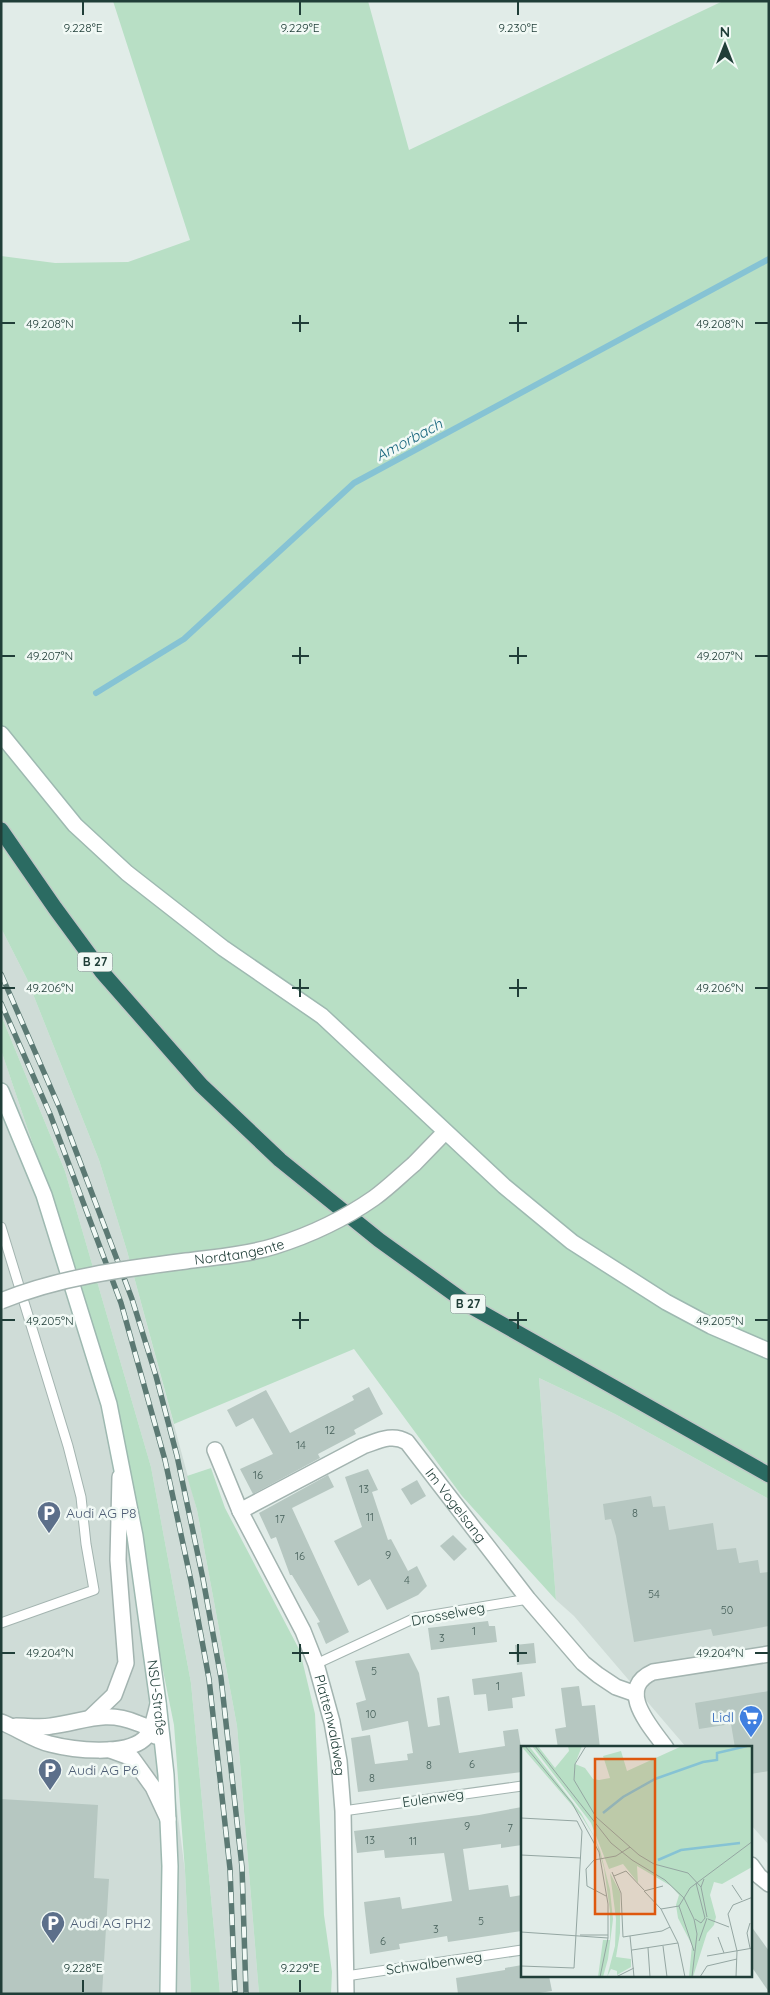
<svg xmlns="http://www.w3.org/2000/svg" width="770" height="1995" viewBox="0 0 770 1995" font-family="Quicksand,sans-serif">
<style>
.built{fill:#cfdcd7}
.green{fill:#b8dfc5}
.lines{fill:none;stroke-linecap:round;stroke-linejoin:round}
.stream{stroke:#86c3d4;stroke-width:6}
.building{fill:#b6c7c1}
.lane-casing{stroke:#a3b4b0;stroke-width:11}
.street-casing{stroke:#a3b4b0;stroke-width:18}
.secondary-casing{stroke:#9eb9b1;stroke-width:18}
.highway-casing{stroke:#c1c9c7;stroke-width:18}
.lane{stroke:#fff;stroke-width:9}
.street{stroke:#fff;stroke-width:15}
.secondary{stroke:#fff;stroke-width:15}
.highway{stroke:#2b6b62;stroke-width:15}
.rail-casing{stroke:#5b7973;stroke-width:5.5}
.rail{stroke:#f1f9f5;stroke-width:4;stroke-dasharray:11;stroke-linecap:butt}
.street-bridge-casing{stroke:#a3b4b0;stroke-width:18;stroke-linecap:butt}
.street-bridge{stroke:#fff;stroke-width:15}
.ticks{fill:none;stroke:#203e38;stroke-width:2}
.labels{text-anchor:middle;stroke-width:5;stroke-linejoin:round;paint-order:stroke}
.number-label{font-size:11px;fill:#46605a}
.shield{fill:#f1f9f5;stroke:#5f7671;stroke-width:1}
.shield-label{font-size:12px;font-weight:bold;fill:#203e38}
.street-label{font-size:14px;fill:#203e38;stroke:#f1f9f5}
.service-label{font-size:14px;fill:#4e5e75;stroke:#f1f9f5;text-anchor:start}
.shop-label{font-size:14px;fill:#366cbe;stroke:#f1f9f5;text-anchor:end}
.water-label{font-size:15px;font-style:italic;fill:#17657d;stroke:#f1f9f5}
.inset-river{fill:none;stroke:#86c3d4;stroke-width:2.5}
.inset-road{fill:none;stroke:#94a6a2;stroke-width:1}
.view{fill:#de580e;fill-opacity:0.15;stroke:#de580e;stroke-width:2.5}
.inset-edge{fill:none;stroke:#203e38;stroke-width:2.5}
.ticks-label{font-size:12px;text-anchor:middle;fill:#203e38;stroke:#f1f9f5;stroke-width:5;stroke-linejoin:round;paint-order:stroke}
</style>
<rect width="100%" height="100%" fill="#e1ece8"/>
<g class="built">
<path d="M1,928L27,979L99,1160L127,1251L197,1510L237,1726L259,1994H220L191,1683L151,1467L65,1171L1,1015Z"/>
<path d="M1,1050L53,1204L111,1401L167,1732L185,1871L191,1994H1Z"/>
<path d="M539,1378L615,1414L769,1499V1845L751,1825V1748L686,1747L574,1616L556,1600Z"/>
</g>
<g class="green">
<path d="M113,1H368L409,150L723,1H769V1499L615,1414L539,1378L556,1600L462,1496L354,1349L174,1424L127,1251L99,1160L27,979L1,928V256L55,263L128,262L190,240Z"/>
<path d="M1,1015L65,1171L151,1467L191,1683L220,1994H191L185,1871L174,1725L149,1601L53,1204L1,1050Z"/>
<path d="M211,1468L225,1508L300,1651L315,1714L324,1915L332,1972L331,1994H259L237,1726L197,1510L187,1476Z"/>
</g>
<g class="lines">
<path class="stream" d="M96,693L184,639L354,483L769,259"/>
</g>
<g class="building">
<path d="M369,1387L383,1414L354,1430L356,1434L318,1454L320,1458L253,1494L240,1469L273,1454L253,1418L236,1427L227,1410L266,1390L290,1433L354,1400L352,1396Z"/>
<path d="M368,1469L378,1490L372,1492L388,1540L391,1539L408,1571L417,1566L427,1586L418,1595L387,1610L370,1579L358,1586L334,1541L362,1527L345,1477Z"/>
<path d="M328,1475L334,1487L292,1508L349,1632L326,1644L317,1623L320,1622L292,1575H290L276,1537L271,1539L259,1513Z"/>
<path d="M417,1480L426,1496L411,1505L401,1489Z"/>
<path d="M651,1496L653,1507L665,1506L669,1530L713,1523L717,1550L736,1548L739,1563L758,1560L760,1573L769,1572V1626L713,1636L711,1629L634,1642L616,1536L611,1519L605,1520L603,1504Z"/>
<path d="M453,1535L467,1549L454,1561L440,1546Z"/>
<path d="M488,1621L489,1626H495L497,1642L431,1650L428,1628Z"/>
<path d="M534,1643L536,1663L517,1665L515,1645Z"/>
<path d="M409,1653L419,1673L428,1727L440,1725L437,1698L449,1696L459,1753L505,1746L503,1731L518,1729L521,1747H522V1772L358,1792L351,1738L370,1735L375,1764L408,1760L407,1754L413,1753L408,1721L362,1731L356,1703L366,1700L355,1661Z"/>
<path d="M522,1672L525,1696L512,1698L513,1708L488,1711L486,1694L474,1695L472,1679Z"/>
<path d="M579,1686L582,1706L595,1705L600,1748H558L555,1729L566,1727L561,1688Z"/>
<path d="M769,1691V1771L751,1774V1748H735L731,1724L699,1729L695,1703Z"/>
<path d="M1,1799L98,1805L94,1878L109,1879L102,1994H1Z"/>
<path d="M522,1807V1845L501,1848V1844L463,1849L469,1890L508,1885L510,1897L522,1895V1931L448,1942L447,1936L399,1944L400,1949L370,1954L364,1902L400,1897L402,1909L452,1901L444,1853L385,1858L384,1850L357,1853L354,1831L479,1815Z"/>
<path d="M751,1926L769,1951V1992L751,1966Z"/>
<path d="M522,1965V1976H549L552,1991L533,1994H458L456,1978L505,1970V1968Z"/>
</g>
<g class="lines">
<g class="lane-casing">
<g id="lane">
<path d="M1,1227L68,1446L81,1497L86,1544L94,1590L1,1623"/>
<path d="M316,1664L415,1618L528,1599"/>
<path d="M343,1811L522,1786"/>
<path d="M346,1976L522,1950"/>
</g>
</g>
<g class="street-casing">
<g id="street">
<path d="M414,1164L445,1132"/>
<path id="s1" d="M215,1450L240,1511L303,1631L316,1664L332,1722L339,1761L343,1811L346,1994"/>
<path id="s2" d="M240,1511L363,1446C378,1441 392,1433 407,1442L528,1599L583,1663L598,1675L616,1687L636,1694"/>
<path d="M91,1717L114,1695L126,1663L118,1560L120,1477"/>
<path d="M1,1722C17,1728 33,1740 50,1744C73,1750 125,1756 144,1739C153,1731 155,1715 158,1704"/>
<path d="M16,1726C27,1726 40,1728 51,1726C83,1722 105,1709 137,1723C146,1726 150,1728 155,1736"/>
<path d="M666,1748C651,1727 615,1689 653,1672L769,1654"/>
<path d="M110,1750L132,1758L153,1787L168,1819"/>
<path d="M751,1865L759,1876L769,1884"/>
</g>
</g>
<g class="secondary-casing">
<g id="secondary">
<path d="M1,734L75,825L127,873L223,948L322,1016L504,1186L572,1242L666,1302L711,1326L769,1351"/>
<path id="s3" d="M1,1091L44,1195L109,1404L135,1536L158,1702L166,1775L170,1866L168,1994"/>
</g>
</g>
<g class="highway-casing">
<path id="highway" d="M1,830L55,908L102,972L201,1085L280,1160L379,1240L472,1307L769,1475"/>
</g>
<use href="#lane" class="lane"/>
<use href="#street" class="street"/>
<use href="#secondary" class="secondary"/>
<use href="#highway" class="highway"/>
<g class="rail-casing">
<g id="rail">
<path d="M1,974L60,1109L132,1299L156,1376L177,1456L203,1579L221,1678L242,1867L246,1994"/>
<path d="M1,1003L50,1114L121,1303L165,1460L191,1581L209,1679L230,1869L235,1994"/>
</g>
</g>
<use href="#rail" class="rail"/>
<g class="street-bridge-casing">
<g id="street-bridge">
<path id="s4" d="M1,1301C60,1277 123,1269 186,1261C215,1257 247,1255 275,1246C310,1235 344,1219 374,1198C388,1188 401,1175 414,1164"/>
</g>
</g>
<use href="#street-bridge" class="street-bridge"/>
</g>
<path class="ticks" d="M83,2V15M300,2V15M518,2V15M300,315V332M518,315V332M2,323H15M292,323H309M509,323H527M755,323H768M300,647V664M518,647V664M2,656H15M292,656H309M509,656H527M755,656H768M300,979V997M518,979V997M2,988H15M292,988H309M509,988H527M755,988H768M300,1312V1329M518,1312V1329M2,1320H15M292,1320H309M509,1320H527M755,1320H768M300,1644V1662M518,1644V1662M2,1653H15M292,1653H309M509,1653H527M755,1653H768M83,1980V1992M300,1980V1992"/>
<defs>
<g id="parking-pin" transform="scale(1.25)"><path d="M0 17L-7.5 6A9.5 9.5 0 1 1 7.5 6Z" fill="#5c6f8a" stroke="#f1f9f5"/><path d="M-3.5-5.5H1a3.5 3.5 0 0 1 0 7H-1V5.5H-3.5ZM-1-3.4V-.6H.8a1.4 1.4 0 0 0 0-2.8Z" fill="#fff"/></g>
<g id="supermarket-pin" transform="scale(1.25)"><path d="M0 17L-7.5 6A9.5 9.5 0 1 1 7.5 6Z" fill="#3f7fe0" stroke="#f1f9f5"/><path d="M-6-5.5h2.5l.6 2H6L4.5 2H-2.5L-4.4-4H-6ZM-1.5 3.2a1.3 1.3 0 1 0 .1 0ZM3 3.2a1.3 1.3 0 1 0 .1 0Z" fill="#fff"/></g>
</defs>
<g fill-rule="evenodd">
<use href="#parking-pin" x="49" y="1513"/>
<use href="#supermarket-pin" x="751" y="1717"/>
<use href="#parking-pin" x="50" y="1770"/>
<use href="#parking-pin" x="53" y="1923"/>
</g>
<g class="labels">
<g class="number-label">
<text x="330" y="1434">12</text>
<text x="301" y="1449">14</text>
<text x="258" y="1479">16</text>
<text x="364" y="1493">13</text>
<text x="635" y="1517">8</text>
<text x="370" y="1521">11</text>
<text x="280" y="1523">17</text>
<text x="388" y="1559">9</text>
<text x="300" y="1560">16</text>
<text x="407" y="1584">4</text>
<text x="654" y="1598">54</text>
<text x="727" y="1614">50</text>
<text x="474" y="1635">1</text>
<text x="442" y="1642">3</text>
<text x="374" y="1675">5</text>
<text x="498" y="1690">1</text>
<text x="371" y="1718">10</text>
<text x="472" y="1768">6</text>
<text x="429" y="1769">8</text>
<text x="372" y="1782">8</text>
<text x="467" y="1830">9</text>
<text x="510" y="1832">7</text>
<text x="370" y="1844">13</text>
<text x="413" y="1845">11</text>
<text x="481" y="1925">5</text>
<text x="436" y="1933">3</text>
<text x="383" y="1945">6</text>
</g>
<g class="shield">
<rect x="77.5" y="952.5" width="35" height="19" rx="4"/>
<rect x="450.5" y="1294.5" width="35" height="19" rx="4"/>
</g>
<g class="shield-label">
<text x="95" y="966">B 27</text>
<text x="468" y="1308">B 27</text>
</g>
<g class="street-label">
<text dy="5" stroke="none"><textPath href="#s4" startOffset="244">Nordtangente</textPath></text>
<text dy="5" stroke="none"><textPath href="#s2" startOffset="265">Im Vogelsang</textPath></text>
<text transform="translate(448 1614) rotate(-11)" y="5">Drosselweg</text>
<text dy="5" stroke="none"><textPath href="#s3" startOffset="629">NSU-Straße</textPath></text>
<text dy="5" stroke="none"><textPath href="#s1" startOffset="300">Plattenwaldweg</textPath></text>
<text transform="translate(433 1798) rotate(-8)" y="5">Eulenweg</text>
<text transform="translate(434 1963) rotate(-8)" y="5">Schwalbenweg</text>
</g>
<g class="service-label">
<text x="66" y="1518">Audi AG P8</text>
<text x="68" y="1775">Audi AG P6</text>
<text x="70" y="1928">Audi AG PH2</text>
</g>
<g class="shop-label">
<text x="734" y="1722">Lidl</text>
</g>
<g class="water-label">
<text transform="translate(409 440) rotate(-28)" y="5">Amorbach</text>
</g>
</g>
<g transform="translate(521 1746)">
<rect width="231" height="231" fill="#e1ece8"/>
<path d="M0,0H8L60,67L73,90L79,104L89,144L92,173L87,213L82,231H77L82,194H89V165L83,122L74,92L61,71ZM11,0H17L34,22L48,5L47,0H61L54,18L64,22L72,33L78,34L89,32L82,10L100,5L106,25L161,0H231V121L201,138L193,136L189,149L195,171L193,179L186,187L172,231H168L171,199L157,172L155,159L158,149L150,140L116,120L117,137L102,118L88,123L70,77ZM89,127L99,146V187L95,211L110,213V221L96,229V225L90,223L86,231L94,200L95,173Z" fill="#b8dfc5"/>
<path class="inset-river" d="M82,67L102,51L134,33L182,16L196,14V7L226,0M137,114L160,104L219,97"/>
<path class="inset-road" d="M4,0L51,57L78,106L87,158V192L79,231M14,0L90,97L111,114L144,134L163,152L173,173L176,188L171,231M65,0L54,18L53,34L75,71L118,109L133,118L167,127L180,141M0,72L56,75L61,85L53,222L0,220M0,109L60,112M91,126L100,147L102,191L141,185L149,181M93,130L105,125L123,144M183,133L180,141L186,171M211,139L221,154M142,140L123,145L140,163L158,160M85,150L66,140L65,123L73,114L95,110L109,101M158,160L169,142L232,95M158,160L173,205M140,163L157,197L164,231M174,173L180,177L184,172L175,137M187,173L208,181M229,177L226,187L229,202M0,186L87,192M59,189H87M109,190L113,231M197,191L203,207M178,195L186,172M142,200L146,231M127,202L129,231M111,204L157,197M186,210L232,202M95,231L113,222M179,231L186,220L216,213M215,231L216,205L207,168L212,159L232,151"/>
<path class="view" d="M74,13H134V168H74Z"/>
<rect width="231" height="231" class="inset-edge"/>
</g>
<g class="ticks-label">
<text x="83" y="32">9.228°E</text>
<text x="300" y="32">9.229°E</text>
<text x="518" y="32">9.230°E</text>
<text x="50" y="328">49.208°N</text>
<text x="720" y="328">49.208°N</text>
<text x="50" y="660">49.207°N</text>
<text x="720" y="660">49.207°N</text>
<text x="50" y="992">49.206°N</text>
<text x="720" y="992">49.206°N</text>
<text x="50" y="1325">49.205°N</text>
<text x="720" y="1325">49.205°N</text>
<text x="50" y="1657">49.204°N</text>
<text x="720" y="1657">49.204°N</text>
<text x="83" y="1972">9.228°E</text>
<text x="300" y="1972">9.229°E</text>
</g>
<rect width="770" height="1995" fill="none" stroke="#203e38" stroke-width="5"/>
<g transform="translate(725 45)" stroke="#f1f9f5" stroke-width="4" paint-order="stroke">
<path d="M0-4L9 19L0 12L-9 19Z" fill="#203e38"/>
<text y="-8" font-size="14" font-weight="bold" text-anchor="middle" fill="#203e38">N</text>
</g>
</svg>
